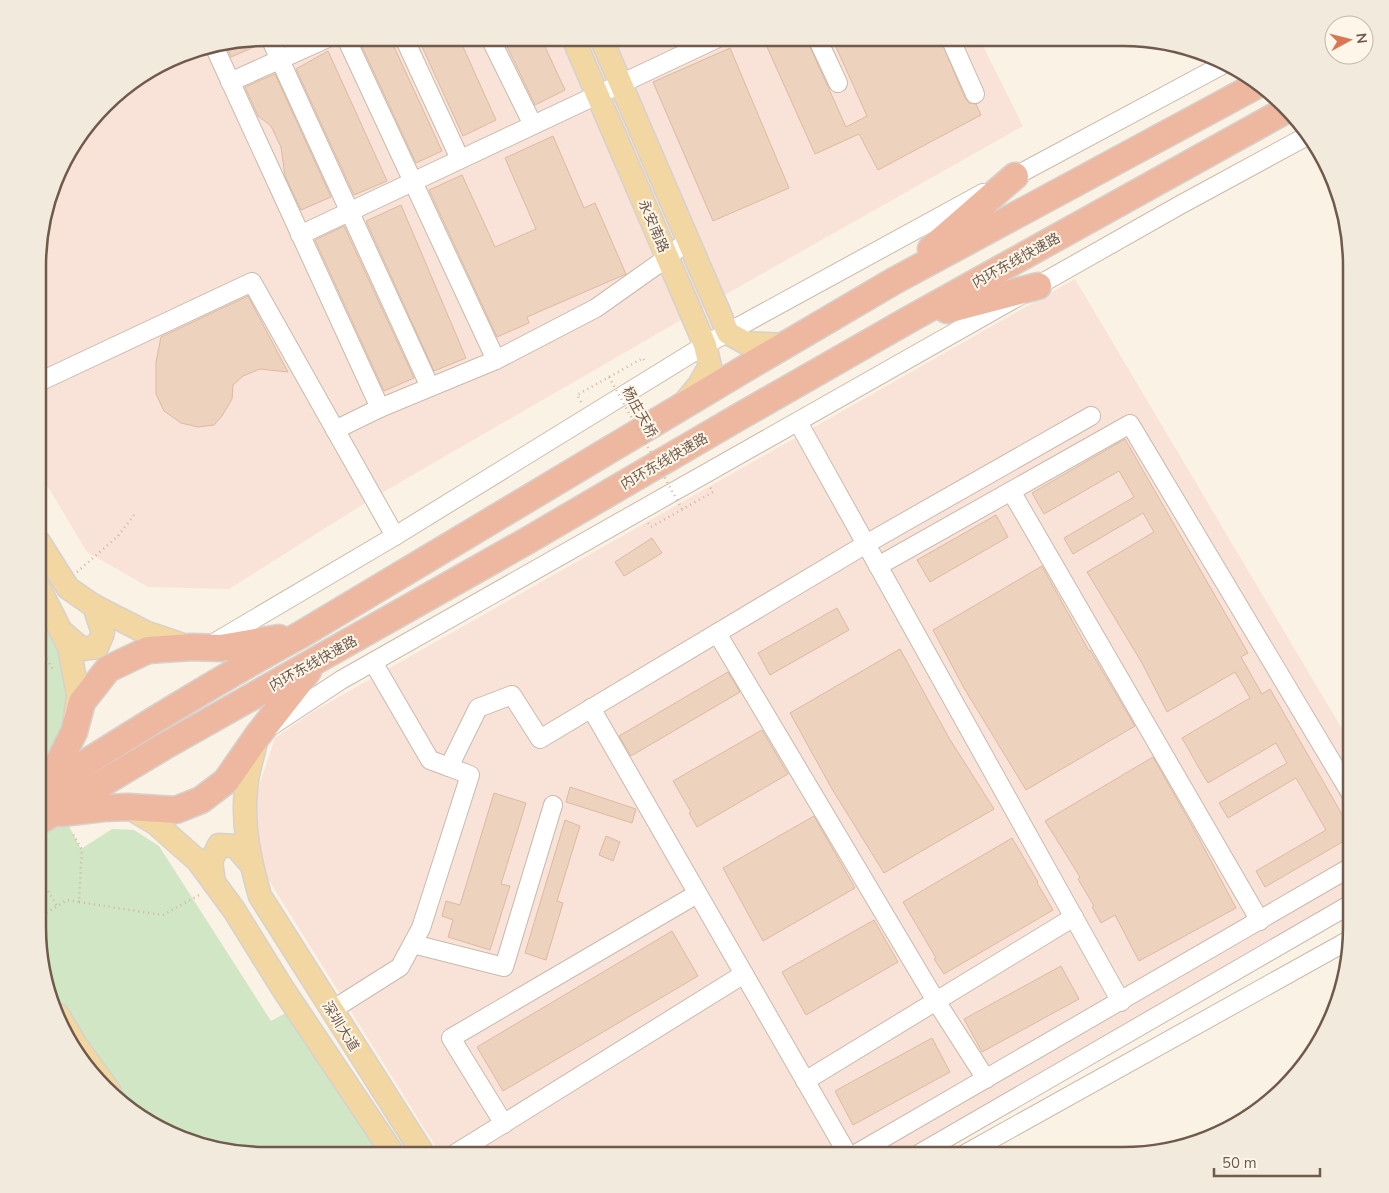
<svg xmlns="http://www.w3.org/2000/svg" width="1389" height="1193" viewBox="0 0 1389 1193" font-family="'Nunito Sans','Noto Sans SC',sans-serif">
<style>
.commercial{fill:#f9e3d8}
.green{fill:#d0e6c4}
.building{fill:#edd2be;stroke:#deb9a0}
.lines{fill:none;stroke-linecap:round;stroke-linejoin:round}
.minor-casing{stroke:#c9baab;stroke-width:20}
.major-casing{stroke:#d7d1cd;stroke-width:25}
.highway-casing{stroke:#d7d1cd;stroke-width:29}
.path{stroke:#d1b5a2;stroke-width:2.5;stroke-dasharray:1 4;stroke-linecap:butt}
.minor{stroke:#fff;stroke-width:18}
.major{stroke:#f3d7a2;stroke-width:22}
.highway{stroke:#eeb7a0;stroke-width:26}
.path-bridge{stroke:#d1b5a2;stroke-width:2.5;stroke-dasharray:1 4;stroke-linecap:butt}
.labels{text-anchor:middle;stroke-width:4;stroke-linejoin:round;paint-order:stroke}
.street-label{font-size:14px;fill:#6f5a4c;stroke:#fdf6e9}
.rim{fill:none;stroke:#6f5a4c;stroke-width:2.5}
</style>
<rect width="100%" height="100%" fill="#faf2e4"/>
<g class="commercial">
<path d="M266,38H979L1023,126L714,301L373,498L229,589L148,587L87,552L39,472L40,236L68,152L116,94L193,50Z"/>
<path d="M1075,279L1351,744V901L907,1155H441L253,855L254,801L275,738L314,711Z"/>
</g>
<path class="green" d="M39,588L78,695L62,813L81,849L112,829L134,830L159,846L271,1021L295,1008L394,1155H266L179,1138L110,1092L58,1015L38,942Z"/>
<g class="building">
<path d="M358,38H390L442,151L416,163Z"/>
<path d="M418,38H459L496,120L463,136Z"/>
<path d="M503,38H541L565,90L535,105Z"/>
<path d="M763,38H806L846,127L867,116L832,38H940L965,98L969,103L976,104L981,115L878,170L859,134L815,154Z"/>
<path d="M256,39H260L261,44L231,57L225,44Z"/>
<path d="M730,48L789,188L713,221L653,82Z"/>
<path d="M328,51L387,181L354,195L296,69Z"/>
<path d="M275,74L331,197L301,210L285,176L281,147L271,126L258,116L245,87Z"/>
<path d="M553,136L584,208L595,203L626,274L527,317L529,323L497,337L429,190L462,175L495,247L536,229L505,158Z"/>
<path d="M401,205L466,358L434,371L366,221Z"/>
<path d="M344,226L414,378L384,391L315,240Z"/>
<path d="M248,296L288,372L260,369L243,376L233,385L232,399L222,416L214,425L198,427L181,423L164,411L156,394V362L161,337Z"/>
<path d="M1125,439L1248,653L1241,657L1262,694L1270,689L1351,830V837L1265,887L1256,871L1326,830L1296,778L1228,818L1219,803L1287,763L1276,743L1208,783L1199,768L1182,738L1250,698L1235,672L1167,712L1142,663L1087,572L1154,532L1143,513L1073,554L1064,538L1134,497L1119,471L1044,514L1032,493Z"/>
<path d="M996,515L1008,537L930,582L917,560Z"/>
<path d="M652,538L662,553L624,576L615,562Z"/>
<path d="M1042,566L1089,651L1090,650L1135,726L1026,790L964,688L933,630Z"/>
<path d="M837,608L849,630L770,675L758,653Z"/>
<path d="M900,649L949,738L994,809L884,873L832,789L790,713Z"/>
<path d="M728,672L740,692L631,756L619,736Z"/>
<path d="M762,730L788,774L697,827L689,813L691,812L673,781Z"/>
<path d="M1153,757L1195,831L1236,908L1139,961L1115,915L1101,923L1092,907L1094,906L1078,879L1080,877L1045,821Z"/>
<path d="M570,787L636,809L632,823L566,802Z"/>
<path d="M494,793L526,803L501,884L510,886L490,950L448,937L453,920L442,916L446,901L460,905Z"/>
<path d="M814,816L855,888L763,941L723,868Z"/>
<path d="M565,820L580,826L557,901L563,903L546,960L525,953Z"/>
<path d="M606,836L620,842L613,861L599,855Z"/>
<path d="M1012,838L1038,882L1037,883L1053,910L944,974L934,959L936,958L903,902Z"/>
<path d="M874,920L898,962L806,1015L782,972Z"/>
<path d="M672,931L698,976L503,1091L477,1047Z"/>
<path d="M1061,966L1079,999L982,1052L964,1019Z"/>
<path d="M932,1038L950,1072L853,1125L835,1091Z"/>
</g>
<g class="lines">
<g class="minor-casing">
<g id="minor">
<path d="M270,38L430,387"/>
<path d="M346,38L496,360"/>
<path d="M404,38L460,159"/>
<path d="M490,38L533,125"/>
<path d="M817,38L838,83"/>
<path d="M950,38L975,94"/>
<path d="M214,46L380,408L496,360L596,308L668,257L688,240"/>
<path d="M230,82L328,38"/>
<path d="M1006,181L1226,63"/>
<path d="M300,235L718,38"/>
<path d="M39,382L252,282L395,536"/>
<path d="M798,422L1121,1002"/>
<path d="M335,430L380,408"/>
<path d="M1011,491L1260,921"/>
<path d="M878,566L1130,424L1351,794"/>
<path d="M717,633L936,1001L986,1079"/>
<path d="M212,644L395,536L705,345L983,193"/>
<path d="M373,662L430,760L449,767"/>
<path d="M591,708L848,1155"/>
<path d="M273,725L341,680L1180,205L1307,136"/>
<path d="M413,944L504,967L553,805"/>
<path d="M332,1010L400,967L421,928L470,775L449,767L478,708L512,695L540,739L866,544L1091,416"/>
<path d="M805,1081L1074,917"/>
<path d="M504,1124L451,1038L697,894"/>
<path d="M453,1155L744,974"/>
<path d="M854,1155L1351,867"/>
<path d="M917,1155L1351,904"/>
<path d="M963,1155L1349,940"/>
</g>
</g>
<g class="major-casing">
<g id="major">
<path d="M573,38L705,345L710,366L699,385L684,403"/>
<path d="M601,38L728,333L746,343L785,345"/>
<path d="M39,542L68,588L94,606L145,632L186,646"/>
<path d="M39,588L69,647L78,695L75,719"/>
<path d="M61,631L82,649L97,647L103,633L94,606"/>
<path d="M256,741C253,757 247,773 246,789C242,826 250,861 260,896L424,1155"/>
<path d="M128,807L155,823L198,861L234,910L283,989L394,1155"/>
<path d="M214,883L211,861L219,845L235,846L250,863"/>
<path d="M58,1015L76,1045L110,1092"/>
</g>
</g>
<g class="highway-casing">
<g id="highway">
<path d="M931,249L1015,176"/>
<path d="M947,310L1038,286"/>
<path d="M42,787L57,766L74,732L82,702L108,669L148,650L192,647L221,648L279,638"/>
<path d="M38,793C125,738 212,683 302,634L746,368L894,281L1257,85"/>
<path d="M61,813L104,808L128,807L176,810L201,800L226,781L258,735L308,671"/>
<path d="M38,822L163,747L525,542L737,418L910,319L1288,109"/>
</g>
</g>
<g class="path">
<path d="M581,402L577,395L643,358L646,363"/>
<path d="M648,523L651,527L713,492L710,487"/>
<path d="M77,572L118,536L134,515"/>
<path d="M39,646L54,671"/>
<path d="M38,874L57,906"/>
<path d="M79,902L163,915L201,894"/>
<path d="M38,918L67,900L79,902L82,850L72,832"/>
</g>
<use href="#minor" class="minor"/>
<use href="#major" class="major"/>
<use href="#highway" class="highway"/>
<path class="path-bridge" d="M609,377L682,509"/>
</g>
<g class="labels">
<g class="street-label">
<text transform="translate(654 226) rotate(67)" y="5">永安南路</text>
<text transform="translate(1016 260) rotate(-29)" y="5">内环东线快速路</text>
<text transform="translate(640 412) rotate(61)" y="5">杨庄天桥</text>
<text transform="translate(664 461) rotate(-30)" y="5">内环东线快速路</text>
<text transform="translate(313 663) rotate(-29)" y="5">内环东线快速路</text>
<text transform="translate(341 1026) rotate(58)" y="5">深圳大道</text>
</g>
</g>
<path d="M0 0H1389V1193H0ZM266 46H1123A220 220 0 0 1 1343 266V927A220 220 0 0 1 1123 1147H266A220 220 0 0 1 46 927V266A220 220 0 0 1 266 46Z" fill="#f2eadc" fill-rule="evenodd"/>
<path class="rim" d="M266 46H1123A220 220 0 0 1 1343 266V927A220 220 0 0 1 1123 1147H266A220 220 0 0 1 46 927V266A220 220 0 0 1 266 46Z"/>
<g transform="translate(1349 40) rotate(83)"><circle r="24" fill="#fdf6e9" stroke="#c4b8aa"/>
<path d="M0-4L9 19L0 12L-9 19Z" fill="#d97654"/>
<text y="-8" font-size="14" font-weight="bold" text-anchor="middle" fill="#6f5a4c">N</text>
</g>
<path d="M1214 1168v8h106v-8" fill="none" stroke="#6f5a4c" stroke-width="2.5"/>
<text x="1222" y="1168" font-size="15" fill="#6f5a4c" stroke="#fdf6e9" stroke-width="4" paint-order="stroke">50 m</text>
</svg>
